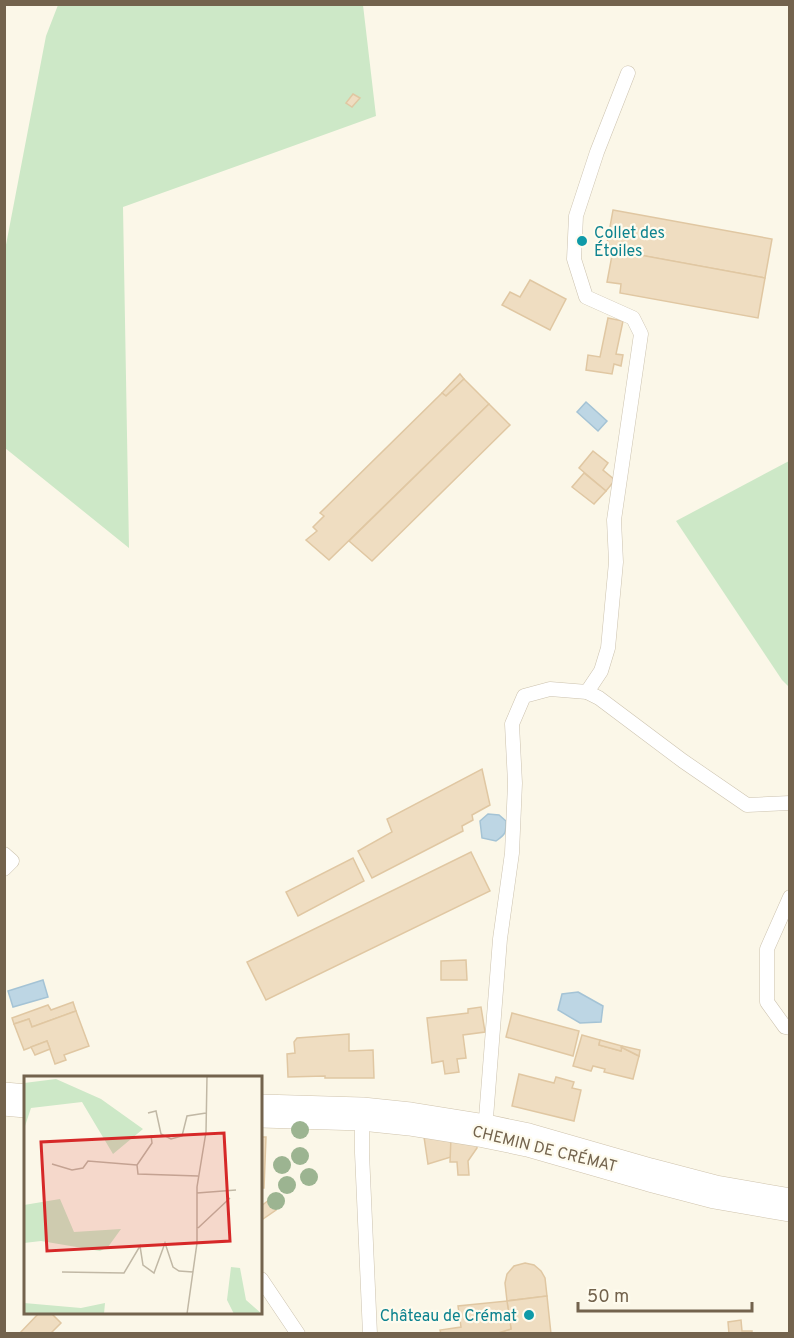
<svg xmlns="http://www.w3.org/2000/svg" width="794" height="1338" viewBox="0 0 794 1338" font-family="Overpass,sans-serif">
<style>
.green{fill:#cde8c7}
.water{fill:#bdd6e4;stroke:#a4c3d5;stroke-width:1.5}
.building{fill:#efddc1;stroke:#e0c7a2;stroke-width:1.5}
.lines{fill:none;stroke-linecap:round;stroke-linejoin:round}
.lane-casing{stroke:#ccc2ae;stroke-width:15}
.secondary-casing{stroke:#cfc3ac;stroke-width:34}
.lane{stroke:#fff;stroke-width:14}
.secondary{stroke:#fff;stroke-width:33}
.tree{fill:#9cb491}
.culture-dot{fill:#0f9aa8;stroke:#fefbee;stroke-width:2}
.labels{text-anchor:middle;stroke-width:4.5;stroke-linejoin:round;paint-order:stroke}
.culture-label{font-size:16px;fill:#0d838f;stroke:#fefbee;text-anchor:start}
.street-label{font-size:16px;fill:#73634d;stroke:#fefbee}
.inset-road{fill:none;stroke:#c1b8a5;stroke-width:1.5}
.view{fill:#d62828;fill-opacity:0.15;stroke:#d62828;stroke-width:3}
.inset-edge{fill:none;stroke:#73634d;stroke-width:3}
</style>
<rect width="100%" height="100%" fill="#fbf7e8"/>
<g class="green">
<path d="M58,5H363L376,116L123,207L129,548L5,448V250L46,36Z"/>
<path d="M789,461V687L782,680L676,521Z"/>
</g>
<g class="water">
<path d="M586,402L607,421L598,431L577,412Z"/>
<path d="M488,814L499,815L506,821C506,833 506,834 496,841L482,838L480,821Z"/>
<path d="M43,980L48,997L13,1007L8,991Z"/>
<path d="M578,992L603,1006L601,1022L580,1023L558,1010L562,994Z"/>
</g>
<g class="building">
<path d="M353,94L360,98L352,107L346,103Z"/>
<path d="M613,210L772,239L765,278L606,249Z"/>
<path d="M613,250L765,278L758,318L620,293L621,284L607,282Z"/>
<path d="M530,280L566,299L550,330L502,305L510,292L520,297Z"/>
<path d="M608,318L623,321L616,354L623,355L621,366L614,364L612,374L586,370L588,355L600,357Z"/>
<path d="M460,374L464,379L446,396L442,393Z"/>
<path d="M464,379L489,404L329,560L306,540L317,531L313,527L324,516L320,513L442,393L446,396Z"/>
<path d="M489,404L510,425L372,561L349,541Z"/>
<path d="M593,451L608,463L603,470L615,480L606,491L579,468Z"/>
<path d="M584,473L606,491L594,504L572,487Z"/>
<path d="M482,769L490,805L472,815L473,820L462,826L463,831L372,878L358,851L392,832L387,819Z"/>
<path d="M471,852L490,891L266,1000L247,962Z"/>
<path d="M353,858L364,881L298,916L286,892Z"/>
<path d="M466,960L467,980H441V961Z"/>
<path d="M73,1002L76,1011L32,1027L29,1019L14,1024L12,1018L48,1005L51,1010Z"/>
<path d="M481,1007L485,1032L463,1035L466,1058L457,1059L459,1072L445,1074L443,1061L432,1063L427,1018L468,1013V1009Z"/>
<path d="M76,1011L89,1046L64,1055L66,1060L55,1064L47,1041L24,1050L14,1024L29,1019L32,1027Z"/>
<path d="M512,1013L579,1031L573,1056L506,1037Z"/>
<path d="M349,1034V1051L373,1050L374,1078H325V1076L288,1077L287,1054L295,1053L294,1042L297,1038Z"/>
<path d="M582,1035L600,1040L599,1045L621,1051V1047L639,1056L633,1079L604,1072L605,1069L593,1066L591,1071L573,1066Z"/>
<path d="M600,1040L622,1046L621,1051L599,1045Z"/>
<path d="M47,1041L50,1049L35,1055L31,1047Z"/>
<path d="M622,1046L640,1050L639,1056L621,1047Z"/>
<path d="M519,1074L554,1083L556,1077L574,1082L572,1088L581,1090L574,1121L512,1106Z"/>
<path d="M261,1137H266L264,1188H261Z"/>
<path d="M424,1137H451V1157L428,1164Z"/>
<path d="M451,1137L477,1141V1148L468,1161L469,1175H458L457,1162H450Z"/>
<path d="M269,1200L276,1210L263,1219L261,1216V1206Z"/>
<path d="M525,1263L534,1265L541,1271L545,1278L547,1296L507,1301L505,1283L507,1274L514,1266Z"/>
<path d="M547,1296L551,1334H495L511,1329L507,1301Z"/>
<path d="M507,1301L511,1329L495,1334H441L440,1330L461,1327L458,1306Z"/>
<path d="M40,1312H50L61,1323L50,1334H19Z"/>
<path d="M741,1320L742,1331H752V1334H729L728,1322Z"/>
</g>
<g class="lines">
<g class="lane-casing">
<g id="lane">
<path d="M587,692L601,671L608,648L616,562L614,520L641,334L633,318L586,297L574,259L576,216L597,152L628,73"/>
<path d="M4,854L12,861L4,869"/>
<path d="M790,897L767,949V1002L785,1027L790,1028"/>
<path d="M362,1114V1153L370,1334"/>
<path d="M485,1131L500,939L512,853L515,783L512,724L524,696L550,689L587,692L599,698L683,761L747,805L790,803"/>
<path d="M261,1279L298,1334"/>
</g>
</g>
<g class="secondary-casing">
<g id="secondary">
<path d="M4,1099L26,1101"/>
<path d="M261,1111L362,1114L410,1119L485,1131L528,1140L650,1175L715,1192L790,1205"/>
</g>
</g>
<use href="#lane" class="lane"/>
<use href="#secondary" class="secondary"/>
</g>
<g class="tree">
<circle cx="300" cy="1130" r="9"/>
<circle cx="300" cy="1156" r="9"/>
<circle cx="282" cy="1165" r="9"/>
<circle cx="309" cy="1177" r="9"/>
<circle cx="287" cy="1185" r="9"/>
<circle cx="276" cy="1201" r="9"/>
</g>
<g class="culture-dot">
<circle cx="582" cy="241" r="6"/>
<circle cx="529" cy="1315" r="6"/>
</g>
<g class="labels">
<g class="culture-label">
<text x="594" y="238">Collet des<tspan x="594" dy="18">Étoiles</tspan></text>
<text x="517" y="1321" text-anchor="end">Château de Crémat</text>
</g>
<g class="street-label">
<text transform="translate(545 1148) rotate(14)" y="6">CHEMIN DE CRÉMAT</text>
</g>
</g>
<g transform="translate(24 1076)">
<rect width="238" height="238" fill="#fbf7e8"/>
<path d="M32,3L77,23L119,53L89,78L58,26L7,32L0,53V7ZM36,123L50,156L97,153L84,171L76,175L17,165L0,167V129ZM207,191L216,192L222,224L238,238H210L203,224ZM0,227L57,232L81,227L80,238H0Z" fill="#cde8c7"/>
<path class="inset-road" d="M124,37L132,35L137,58L147,63L158,60L163,40L182,37M127,59L128,67L113,89L114,98L174,100M28,88L48,94L59,92L64,85L113,89M173,117L212,114M174,152L206,122M38,196L100,197L116,170L119,189L130,197L141,167L149,191L155,195L169,196M163,238L173,167V111L182,56L183,0"/>
<path class="view" d="M200,57L206,165L23,175L17,66Z"/>
<rect width="238" height="238" class="inset-edge"/>
</g>
<rect width="794" height="1338" fill="none" stroke="#73634d" stroke-width="12"/>
<path d="M578 1302v9h174v-9" fill="none" stroke="#73634d" stroke-width="3"/>
<text x="587" y="1302" font-size="18" fill="#73634d" stroke="#fefbee" stroke-width="4.5" paint-order="stroke">50 m</text>
</svg>
